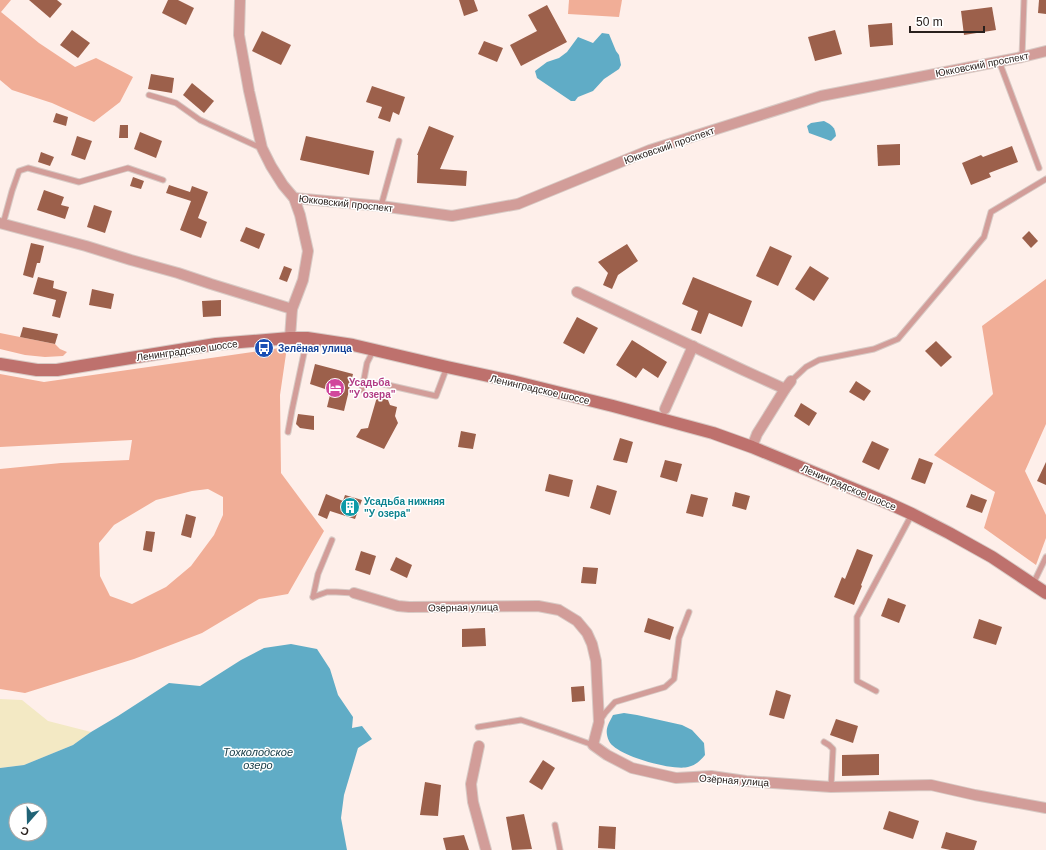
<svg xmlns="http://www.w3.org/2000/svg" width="1046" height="850" viewBox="0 0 1046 850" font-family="Arial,sans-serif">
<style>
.forest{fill:#f1ae97;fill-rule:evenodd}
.sand{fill:#f3e9c4}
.water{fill:#60acc6;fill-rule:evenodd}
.building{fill:#9c604b}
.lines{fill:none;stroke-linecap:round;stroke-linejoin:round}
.lane-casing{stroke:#d8cac5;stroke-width:7}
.street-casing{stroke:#d8cac5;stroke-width:12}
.secondary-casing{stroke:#d8cac5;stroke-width:14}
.lane{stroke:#d29d99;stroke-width:5}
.street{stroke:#d29d99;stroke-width:10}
.secondary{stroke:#be716d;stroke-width:12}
.labels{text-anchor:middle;stroke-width:3;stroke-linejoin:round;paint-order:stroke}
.street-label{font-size:10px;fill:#29201d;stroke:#fff}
.transit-label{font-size:10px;font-weight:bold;fill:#164399;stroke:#fff;text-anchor:start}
.hotel-label{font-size:10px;font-weight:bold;fill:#b23c85;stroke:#fff;text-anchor:start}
.culture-label{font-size:10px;font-weight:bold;fill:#0d838f;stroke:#fff;text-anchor:start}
.water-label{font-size:11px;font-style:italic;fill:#153a45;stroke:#fff}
</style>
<rect width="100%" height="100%" fill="#feefea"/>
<g class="forest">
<path d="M0,0H11L1,12L39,43L75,67L96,58L133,77L120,102L94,122L52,103L12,90L0,80Z"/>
<path d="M569,0H622L619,17L568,14Z"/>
<path d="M1046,279V424L1025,471L1046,515V538L1036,565L984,528L995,492L934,455L993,394L982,326Z"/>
<path d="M0,333L55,344L60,349L67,352L63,356L45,357L25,355L0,349Z"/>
<path d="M287,347L280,395L281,473L324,531L288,594L259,599L202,633L134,659L25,693L0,689V469L61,463L129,460L132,440L0,447V374L44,382ZM208,489L223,497V515L214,535L191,566L166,587L132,604L110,596L100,576L99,543L114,525L156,500L192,491Z"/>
</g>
<path class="sand" d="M0,699L22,700L48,721L91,732L73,745L24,765L0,768Z"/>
<g class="water">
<path d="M602,33L609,34L616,51L619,55L621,65L619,69L604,79L593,91L578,97L575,101H571L537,78L535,71L547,62L559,58L567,52L578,37L593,43Z"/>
<path d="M824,121C832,125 835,127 836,136L831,141L809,133L807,126L811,123Z"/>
<path d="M291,644L317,649L330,669L338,695L353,717L352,728L362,726L372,739L358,748L344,795L341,818L347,850H0V768L24,765L73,745L91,732L118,716L169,683L200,686L241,660L264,648ZM16,810H40V834H16Z"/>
<path d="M624,713L637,715L682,725L692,730L704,743L705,755C700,761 696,765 688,767C673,771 616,756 609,741C604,730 608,725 613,715Z"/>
</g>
<g class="building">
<path d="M29,0H57L62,4L50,18Z"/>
<path d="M168,0H178L194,8L186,25L162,13Z"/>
<path d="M459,0H474L478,11L464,16Z"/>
<path d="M1039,0H1046V14L1038,13Z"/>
<path d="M547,5L567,42L521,66L510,45L537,31L528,15Z"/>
<path d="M992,7L996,30L964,35L961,11Z"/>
<path d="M892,23L893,45L870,47L868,25Z"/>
<path d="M72,30L90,43L78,58L60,45Z"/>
<path d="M835,30L842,54L815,61L808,37Z"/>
<path d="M262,31L291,45L281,65L252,51Z"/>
<path d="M484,41L503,48L497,62L478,54Z"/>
<path d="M151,74L174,78L172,93L148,89Z"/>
<path d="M192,83L214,101L204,113L183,95Z"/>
<path d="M372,86L405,97L399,115L393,112L390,122L378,118L382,107L366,102Z"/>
<path d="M56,113L68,117L66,126L53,122Z"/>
<path d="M120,125H128V138H119Z"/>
<path d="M429,126L454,136L440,169L467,171L466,186L417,183L418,155H417Z"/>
<path d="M140,132L162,141L156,158L134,149Z"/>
<path d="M77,136L92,141L85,160L71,155Z"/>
<path d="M306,136L374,151L369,175L300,160Z"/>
<path d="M900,144V165L878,166L877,145Z"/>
<path d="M1012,146L1018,162L989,173L991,177L971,185L962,163L981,155L983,157Z"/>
<path d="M41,152L54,157L50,166L38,162Z"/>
<path d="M133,177L144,181L141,189L130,186Z"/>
<path d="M169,185L190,192L192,186L208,192L198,218L207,222L201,238L180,230L191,201L166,193Z"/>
<path d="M44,190L64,197L61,205L69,207L65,219L37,210Z"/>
<path d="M94,205L112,211L105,233L87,227Z"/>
<path d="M246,227L265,234L259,249L240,241Z"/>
<path d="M1029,231L1038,241L1031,248L1022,238Z"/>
<path d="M31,243L44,246L40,263H37L33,278L23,275Z"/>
<path d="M627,244L638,261L618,275L612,289L603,285L608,273L598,262Z"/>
<path d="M770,246L792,256L778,286L756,276Z"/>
<path d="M284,266L292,269L287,282L279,279Z"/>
<path d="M810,266L829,278L814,301L795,289Z"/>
<path d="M38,277L54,281L53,288L67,292L60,318L52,316L56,300L33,294Z"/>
<path d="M693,277L752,301L742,327L709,313L701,334L691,330L698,311L682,304Z"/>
<path d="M92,289L114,294L111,309L89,305Z"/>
<path d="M221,300V316L203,317L202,301Z"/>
<path d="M577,317L598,328L584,354L563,343Z"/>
<path d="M23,327L58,334L55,344L20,337Z"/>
<path d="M632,340L667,362L658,378L643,368L636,378L616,365Z"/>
<path d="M936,341L952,357L941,367L925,351Z"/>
<path d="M315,364L353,374L344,411L327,407L331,391L310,384Z"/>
<path d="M856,381L871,391L864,401L849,392Z"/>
<path d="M377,397L388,400L390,405L397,407L395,416L398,423L384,449L356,437L361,429L368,428Z"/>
<path d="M801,403L817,413L809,426L794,416Z"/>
<path d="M298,414L314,416V430L300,428L296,424Z"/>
<path d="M461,431L476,434L473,449L458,447Z"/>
<path d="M620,438L633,442L627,463L613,460Z"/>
<path d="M872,441L889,449L879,470L862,462Z"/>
<path d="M919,458L933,463L925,484L911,479Z"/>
<path d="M665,460L682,464L677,482L660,477Z"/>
<path d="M1046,462V485L1037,481Z"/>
<path d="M549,474L573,480L569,497L545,491Z"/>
<path d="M597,485L617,491L610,515L590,508Z"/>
<path d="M735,492L750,496L746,510L732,506Z"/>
<path d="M326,494L343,501L345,495L362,500L355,519L330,511L327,519L318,515Z"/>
<path d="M691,494L708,498L703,517L686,513Z"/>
<path d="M971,494L987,500L982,513L966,507Z"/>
<path d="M186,514L196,517L191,538L181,535Z"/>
<path d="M146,531L155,532L152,552L143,550Z"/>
<path d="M857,549L873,555L861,585L862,586L854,605L834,597L842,577L845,579Z"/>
<path d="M361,551L376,556L370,575L355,570Z"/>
<path d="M396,557L412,565L407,578L390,570Z"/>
<path d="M583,567L598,568L596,584L581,583Z"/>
<path d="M888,598L906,605L899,623L881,616Z"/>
<path d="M648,618L674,627L670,640L644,632Z"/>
<path d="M979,619L1002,627L996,645L973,638Z"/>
<path d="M485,628L486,646L462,647V629Z"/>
<path d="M584,686L585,701L572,702L571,687Z"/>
<path d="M776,690L791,695L784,719L769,715Z"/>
<path d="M836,719L858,726L853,743L830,735Z"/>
<path d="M879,754V775L842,776V755Z"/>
<path d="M543,760L555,768L542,790L529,782Z"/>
<path d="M425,782L441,785L438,816L420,815Z"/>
<path d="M889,811L919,821L913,839L883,829Z"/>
<path d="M524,814L532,849L512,850L506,817Z"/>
<path d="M599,826L616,827L615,849L598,848Z"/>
<path d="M946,832L977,841L974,850H950L941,848Z"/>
<path d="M464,835L469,850H446L443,838Z"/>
</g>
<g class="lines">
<g class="lane-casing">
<g id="lane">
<path d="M1022,57L1024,0"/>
<path d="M999,61L1039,168"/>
<path d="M149,95L176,103L200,120L261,148"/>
<path d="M381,206L399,141"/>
<path d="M3,224L12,191L19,171L28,168L79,182L128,168L163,180"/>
<path d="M791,381L806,367L819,360L874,349L898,339L984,237L991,212L1046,179"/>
<path d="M379,383L436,396L447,367"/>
<path d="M362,390L367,363L373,351"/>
<path d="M288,432L292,410L307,339"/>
<path d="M1033,584L1046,557"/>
<path d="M313,597L318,574L332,540"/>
<path d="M313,597L327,592H336L354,593"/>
<path d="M876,691L857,681V617L912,514"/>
<path d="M601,719L605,713L615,702L665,687L674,679L679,638L689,612"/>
<path d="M478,727L521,720L554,731L593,745"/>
<path d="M824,742L829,745L833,749L831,787"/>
<path d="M555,825L560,850"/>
</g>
</g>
<g class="street-casing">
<g id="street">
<path d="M240,0L239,35L249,91L262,148L271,166L283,185L294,198L300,215L308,251L303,280L292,309L290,338"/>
<path d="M294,198L381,206L452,216L518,204L650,150L821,96L1022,57L1046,51"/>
<path d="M0,223L86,246L131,260L178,273L211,284L292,309"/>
<path d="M577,292L743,370L785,389"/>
<path d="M665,409L693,346"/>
<path d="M752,447L757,434L785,389L791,381"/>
<path d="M354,593L398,606L409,607L538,606L559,610L577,621L587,633L592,644L596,661L599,722L593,745L607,755L632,768L676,778L711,776L746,781L831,787L931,785L975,795L1046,808"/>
<path d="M479,746L471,784L473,802L486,850"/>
</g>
</g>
<g class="secondary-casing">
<path id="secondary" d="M0,364L37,370H57L216,344L290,338H307L353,345L447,367L512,381L613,406L713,433L752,447L888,503L912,514L949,533L992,557L1046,593"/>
</g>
<use href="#lane" class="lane"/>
<use href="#street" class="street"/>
<use href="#secondary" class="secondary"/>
</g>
<defs>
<g id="bus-disc" transform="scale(1)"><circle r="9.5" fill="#1a4fb4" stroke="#fff"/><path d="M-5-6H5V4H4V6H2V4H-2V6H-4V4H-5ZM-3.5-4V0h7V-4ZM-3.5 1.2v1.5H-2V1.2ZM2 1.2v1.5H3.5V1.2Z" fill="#fff"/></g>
<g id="hotel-disc" transform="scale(1)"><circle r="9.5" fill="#d1479c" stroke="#fff"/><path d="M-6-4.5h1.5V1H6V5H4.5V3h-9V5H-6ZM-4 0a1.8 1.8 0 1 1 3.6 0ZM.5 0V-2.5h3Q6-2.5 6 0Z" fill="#fff"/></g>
<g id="building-disc" transform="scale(1)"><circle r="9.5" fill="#0f9aa8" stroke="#fff"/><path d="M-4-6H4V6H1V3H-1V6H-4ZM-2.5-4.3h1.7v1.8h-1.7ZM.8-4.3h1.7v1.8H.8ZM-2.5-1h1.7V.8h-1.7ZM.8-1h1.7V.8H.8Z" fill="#fff"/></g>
</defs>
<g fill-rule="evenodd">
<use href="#bus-disc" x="264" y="348"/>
<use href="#hotel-disc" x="335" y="388"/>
<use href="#building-disc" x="350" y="507"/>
</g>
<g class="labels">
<g class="street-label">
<text transform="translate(982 64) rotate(-11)" y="4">Юкковский проспект</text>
<text transform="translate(669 145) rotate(-19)" y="4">Юкковский проспект</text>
<text transform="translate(346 203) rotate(6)" y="4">Юкковский проспект</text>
<text transform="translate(187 350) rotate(-8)" y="4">Ленинградское шоссе</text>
<text transform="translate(540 389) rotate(13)" y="4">Ленинградское шоссе</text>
<text transform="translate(849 487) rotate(23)" y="4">Ленинградское шоссе</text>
<text transform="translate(463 607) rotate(-1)" y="4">Озёрная улица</text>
<text transform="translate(734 780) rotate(4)" y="4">Озёрная улица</text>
</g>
<g class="transit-label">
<text x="278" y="352">Зелёная улица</text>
</g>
<g class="hotel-label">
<text x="349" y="386">Усадьба<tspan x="349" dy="12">"У озера"</tspan></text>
</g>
<g class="culture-label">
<text x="364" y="505">Усадьба нижняя<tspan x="364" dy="12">"У озера"</tspan></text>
</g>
<g class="water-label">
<text x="258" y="756">Тохколодское<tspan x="258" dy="13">озеро</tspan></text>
</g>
</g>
<g transform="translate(28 822) rotate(200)"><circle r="19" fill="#ffffff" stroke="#a9a6a5"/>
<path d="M0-3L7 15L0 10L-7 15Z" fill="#206376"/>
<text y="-6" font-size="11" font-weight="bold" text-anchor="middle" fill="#29201d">С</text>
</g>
<path d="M910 26v6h74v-6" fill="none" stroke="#29201d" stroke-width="2"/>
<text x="916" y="26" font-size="12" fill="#29201d" stroke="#ffffff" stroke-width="3" paint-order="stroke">50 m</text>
</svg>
